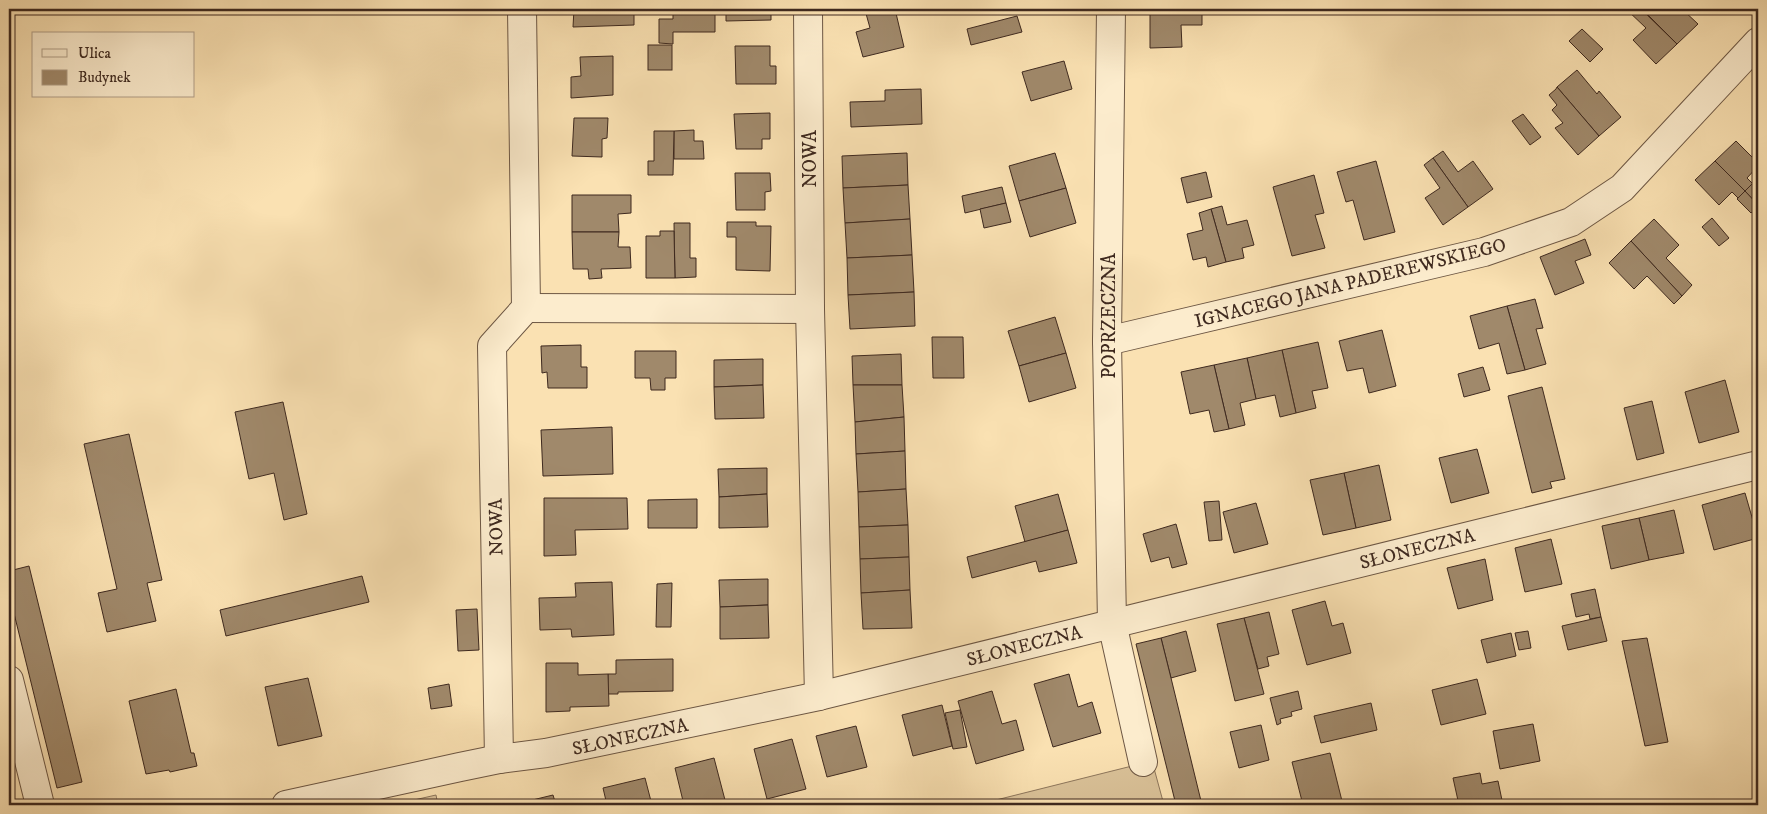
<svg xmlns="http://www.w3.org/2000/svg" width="1767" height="814" viewBox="0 0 1767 814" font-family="'IM FELL DW Pica',serif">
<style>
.garden{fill:#dac299;stroke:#8c765c}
.building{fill:#a0896b;stroke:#3e291f}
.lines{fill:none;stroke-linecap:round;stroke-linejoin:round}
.minor-casing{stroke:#6d5744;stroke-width:30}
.minor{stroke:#fceccd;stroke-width:28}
.labels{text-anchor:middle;stroke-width:4;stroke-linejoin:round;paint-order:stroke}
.street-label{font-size:19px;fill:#3e291f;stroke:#fceccd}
</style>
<rect width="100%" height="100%" fill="#fae1b2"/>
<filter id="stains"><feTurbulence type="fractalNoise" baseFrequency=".004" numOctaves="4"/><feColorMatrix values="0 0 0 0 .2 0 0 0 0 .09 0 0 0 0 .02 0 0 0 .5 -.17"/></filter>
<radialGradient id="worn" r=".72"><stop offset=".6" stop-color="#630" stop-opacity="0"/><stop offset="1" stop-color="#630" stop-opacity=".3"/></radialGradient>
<g class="garden">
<path d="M1152,761L1164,805H976Z"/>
<path d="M436,795L438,805H392Z"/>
</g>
<g class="building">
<path d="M574,9H634V25L573,27Z"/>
<path d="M726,9H771V20L726,21Z"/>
<path d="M872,9H895L904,47L863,57L856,32L870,28L865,10Z"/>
<path d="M1149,9H1202V11L1150,13Z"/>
<path d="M1326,9H1363L1326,11Z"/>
<path d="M1626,9H1641L1677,44L1656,64L1633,40L1646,28Z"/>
<path d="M1641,9H1653L1647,14Z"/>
<path d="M1653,9H1657L1660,13L1665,9H1682L1698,24L1677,44L1647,14Z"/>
<path d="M1202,11V25H1181L1182,47L1150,48V13Z"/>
<path d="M715,12V32H673V44L659,43V19H673V13Z"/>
<path d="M1017,16L1022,32L971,45L967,29Z"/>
<path d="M1582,29L1603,49L1590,62L1569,41Z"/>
<rect x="648" y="45" width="24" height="25"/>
<path d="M735,46H770V66H776V84H736Z"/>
<path d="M613,56V95L571,98V77L581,76L580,57Z"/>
<path d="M1064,61L1072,89L1031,101L1022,72Z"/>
<path d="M1577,70L1597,94L1599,91L1621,117L1599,136L1557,87Z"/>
<path d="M1557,87L1599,136L1578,155L1555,128L1563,123L1552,110L1557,105L1549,95L1556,89Z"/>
<path d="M921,89L922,124L851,127L850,102L885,101V90Z"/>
<path d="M770,113V139H762V149H736L734,114Z"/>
<path d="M1523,114L1541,137L1530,145L1512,121Z"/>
<path d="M574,118H608L607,138L602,139V157L572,156Z"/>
<path d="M694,130V141H703L704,159H674V131Z"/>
<path d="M654,131H674L673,175H648V161H654Z"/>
<path d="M1736,141L1758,163V166L1747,178L1753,184L1745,191L1715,161Z"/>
<path d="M1443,151L1458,172L1473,161L1493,189L1468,207L1433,158Z"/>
<path d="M907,153L908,185L843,188L842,156Z"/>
<path d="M1055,153L1066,188L1019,201L1009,166Z"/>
<path d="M1433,158L1468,207L1443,225L1425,198L1440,188L1424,165Z"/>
<path d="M1376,161L1395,232L1364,240L1353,200L1346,202L1337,172Z"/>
<path d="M1715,161L1745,191L1738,198L1732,192L1719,205L1695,180Z"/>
<path d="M1206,172L1212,197L1187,203L1181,178Z"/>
<path d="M735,173H770L771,191L765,192V210H736Z"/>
<path d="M1314,175L1324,213L1315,215L1325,248L1292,256L1273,187Z"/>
<path d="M1753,183L1758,188V205L1745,191Z"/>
<path d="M908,185L910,219L845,223L843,188Z"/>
<path d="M1002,187L1006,203L965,213L962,196Z"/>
<path d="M1066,188L1076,223L1030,237L1019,201Z"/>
<path d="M1745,191L1758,205V207L1751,213L1737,199Z"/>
<path d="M572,195H631V213L618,214L619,232H572Z"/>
<path d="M1006,203L1011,222L984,228L980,209Z"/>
<path d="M1222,206L1227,225L1247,220L1254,245L1242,248L1244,258L1226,262L1211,209Z"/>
<path d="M1211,209L1226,262L1208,267L1206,257L1193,260L1187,234L1203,230L1199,213Z"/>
<path d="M1712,218L1729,238L1719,246L1702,227Z"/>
<path d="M910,219L912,255L847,258L845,223Z"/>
<path d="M1654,219L1679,245L1666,258L1692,285L1682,296L1631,241Z"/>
<path d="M727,222H756V226H771L770,271L736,270V237H727Z"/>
<path d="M674,223H690V258H696V277L675,278Z"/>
<path d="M660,231H674L675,278H646V236H660Z"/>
<path d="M572,232H619L618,247H630L631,268L601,269L602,278L589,279L588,269H573Z"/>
<path d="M1585,239L1591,255L1575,261L1584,283L1555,295L1540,257Z"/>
<path d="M1631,241L1682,296L1674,304L1647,276L1634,289L1609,263Z"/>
<path d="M912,255L914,292L848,295L847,258Z"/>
<path d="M914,292L915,326L850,329L848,295Z"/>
<path d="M1535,299L1543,328L1536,329L1546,364L1525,370L1507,306Z"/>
<path d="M1507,306L1525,370L1507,374L1499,343L1479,349L1470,316Z"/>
<path d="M1055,317L1066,353L1019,366L1008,331Z"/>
<path d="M1382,330L1396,386L1369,393L1363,368L1347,371L1339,341Z"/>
<path d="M932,337H963L964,378H933Z"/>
<path d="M1318,342L1328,388L1312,391L1316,408L1296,413L1282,350Z"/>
<path d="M581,345V367H587V388H548L547,372L542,373L541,346Z"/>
<path d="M1282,350L1296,413L1280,417L1275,395L1256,399L1247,358Z"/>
<path d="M635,351H676V378H665V390H651L650,378H635Z"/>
<path d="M1066,353L1076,388L1029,402L1019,366Z"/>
<path d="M901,354L902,385H853L852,356Z"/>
<path d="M1247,358L1256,399L1240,403L1245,425L1229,429L1214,365Z"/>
<path d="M763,359V385L714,387V360Z"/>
<path d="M1214,365L1229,429L1214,432L1209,410L1190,414L1181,372Z"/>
<path d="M1483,367L1490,390L1464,397L1458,374Z"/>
<path d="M1725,380L1739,432L1699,443L1685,392Z"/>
<path d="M763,385L764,418L715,419L714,387Z"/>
<path d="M853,385H902L904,417L855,422Z"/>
<path d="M1542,387L1565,479L1550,482L1552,488L1532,493L1508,396Z"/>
<path d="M1652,401L1664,453L1637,460L1624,408Z"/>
<path d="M283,402L307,514L284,520L274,473L249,479L235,412Z"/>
<path d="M904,417L905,451L856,454L855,422Z"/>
<path d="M612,427L613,474L543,476L541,430Z"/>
<path d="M129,434L162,580L147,583L156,621L107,632L98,593L117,589L84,444Z"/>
<path d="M1477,449L1489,493L1451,503L1439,458Z"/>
<path d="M905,451L906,489L858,492L856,454Z"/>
<path d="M1379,465L1391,520L1356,528L1344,473Z"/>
<path d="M767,468V494L719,497L718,469Z"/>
<path d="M1344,473L1356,528L1323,535L1310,480Z"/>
<path d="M906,489L908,525L859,527L858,492Z"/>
<path d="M1745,493L1758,538L1714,550L1702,505Z"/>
<path d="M767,494L768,527L719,528V497Z"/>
<path d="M1058,494L1068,530L1025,542L1015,506Z"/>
<path d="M544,498H627L628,529L575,530L576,555L544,556Z"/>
<path d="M697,499V528H648V500Z"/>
<path d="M1219,501L1222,540L1209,541L1204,502Z"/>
<path d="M1256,503L1268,544L1234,553L1223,512Z"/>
<path d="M1674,510L1684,553L1649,560L1639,518Z"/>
<path d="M1639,518L1649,560L1611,569L1602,526Z"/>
<path d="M1176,524L1187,564L1172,568L1169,557L1151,562L1143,534Z"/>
<path d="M908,525L909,557L860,559L859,527Z"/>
<path d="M1068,530L1077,563L1039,572L1036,561L972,578L967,557Z"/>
<path d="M1551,539L1562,584L1525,592L1515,548Z"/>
<path d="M909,557L910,590L861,593L860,559Z"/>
<path d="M1485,559L1493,600L1458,609L1447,568Z"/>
<path d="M29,566L82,782L57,788L9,593V571Z"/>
<path d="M362,576L369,602L226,636L220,610Z"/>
<path d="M768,579V605L720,607L719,580Z"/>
<path d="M612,582L614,635L572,637L571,629L540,630L539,598L576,597L575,583Z"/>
<path d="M672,583L671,627H656L657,584Z"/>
<path d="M1595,589L1601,617L1590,619L1589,614L1576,617L1571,594Z"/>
<path d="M910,590L912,628L863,629L861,593Z"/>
<path d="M1325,601L1332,626L1343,623L1351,653L1307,665L1292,610Z"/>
<path d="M768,605L769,638L720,639V607Z"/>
<path d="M477,609L479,650L458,651L456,610Z"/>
<path d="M1269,612L1279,654L1267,657L1269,666L1258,669L1244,618Z"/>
<path d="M1601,617L1607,641L1568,650L1562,626Z"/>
<path d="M1244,618L1264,694L1235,701L1217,624Z"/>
<path d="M1186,631L1196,671L1171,678L1161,638Z"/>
<path d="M1528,631L1531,648L1519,650L1515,633Z"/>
<path d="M1511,633L1516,656L1487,663L1481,640Z"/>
<path d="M1161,638L1171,678L1202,805H1176L1136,644Z"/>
<path d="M1647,638L1668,742L1645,746L1622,641Z"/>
<path d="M673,659V691L618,692V694H608V674H616V660Z"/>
<path d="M546,663H578V675L608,674L609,706L570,707V711L546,712Z"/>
<path d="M1069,674L1078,707L1092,702L1101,733L1053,747L1034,684Z"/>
<path d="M308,678L322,736L278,746L265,687Z"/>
<path d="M1477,679L1486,714L1441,725L1432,690Z"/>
<path d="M449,684L452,706L431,709L428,688Z"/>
<path d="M176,689L191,753H194L197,766L170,772L169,770L146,774L129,701Z"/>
<path d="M992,691L1002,724L1016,720L1024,750L976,764L958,701Z"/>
<path d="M1298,691L1302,709L1291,712L1292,716L1280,719L1281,723L1277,725L1270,698Z"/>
<path d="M1371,703L1377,730L1321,743L1314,716Z"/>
<path d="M942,705L952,746L913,756L902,715Z"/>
<path d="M960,710L967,747L953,749L945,713Z"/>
<path d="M1533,724L1540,761L1500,769L1493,731Z"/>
<path d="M1261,725L1269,760L1239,768L1230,732Z"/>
<path d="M856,726L867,767L827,777L816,736Z"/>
<path d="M792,739L806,789L767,799L754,749Z"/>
<path d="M1330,753L1343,805H1303L1292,762Z"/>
<path d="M714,758L725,800L705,805H684L675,768Z"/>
<path d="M1480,773L1482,784L1498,781L1503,805H1459L1453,778Z"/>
<path d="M645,778L652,805H607L603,788Z"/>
<path d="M553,795L556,805H521L520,803Z"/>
</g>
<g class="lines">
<g class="minor-casing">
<g id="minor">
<path d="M808,9L810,309L819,696"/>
<path d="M1111,9L1107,341L1112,623L1143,762"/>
<path d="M526,308L810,309"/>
<path d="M1107,341L1484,252L1571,222L1622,188L1758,42"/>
<path d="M9,680L40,805"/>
<path d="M499,759L492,346L526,308L522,9"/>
<path d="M286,805L460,767L499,759L546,753L819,696L1758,465"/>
</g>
</g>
<use href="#minor" class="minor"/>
</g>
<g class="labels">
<g class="street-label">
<text transform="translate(809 159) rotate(-90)" y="7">NOWA</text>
<text transform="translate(1350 282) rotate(-14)" y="7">IGNACEGO JANA PADEREWSKIEGO</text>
<text transform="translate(1108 316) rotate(-90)" y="7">POPRZECZNA</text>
<text transform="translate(495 527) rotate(-91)" y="7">NOWA</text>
<text transform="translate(1417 548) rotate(-14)" y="7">SŁONECZNA</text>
<text transform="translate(1024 645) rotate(-14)" y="7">SŁONECZNA</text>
<text transform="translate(630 736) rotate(-12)" y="7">SŁONECZNA</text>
</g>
</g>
<rect width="1767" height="814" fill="none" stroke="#fae1b2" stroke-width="30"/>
<rect x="10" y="10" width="1747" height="794" fill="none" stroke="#3e291f" stroke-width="2.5"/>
<rect x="15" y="15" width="1737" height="784" fill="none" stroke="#3e291f"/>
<rect x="32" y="32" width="162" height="65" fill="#fceccd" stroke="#b09e87"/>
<rect x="42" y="49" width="25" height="8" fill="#fceccd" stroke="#b09e87"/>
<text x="78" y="58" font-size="15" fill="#3e291f">Ulica</text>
<rect x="42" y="70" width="25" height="15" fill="#a0896b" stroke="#b09e87"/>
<text x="78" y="82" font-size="15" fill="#3e291f">Budynek</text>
<rect width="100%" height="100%" filter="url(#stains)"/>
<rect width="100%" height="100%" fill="url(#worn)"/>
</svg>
